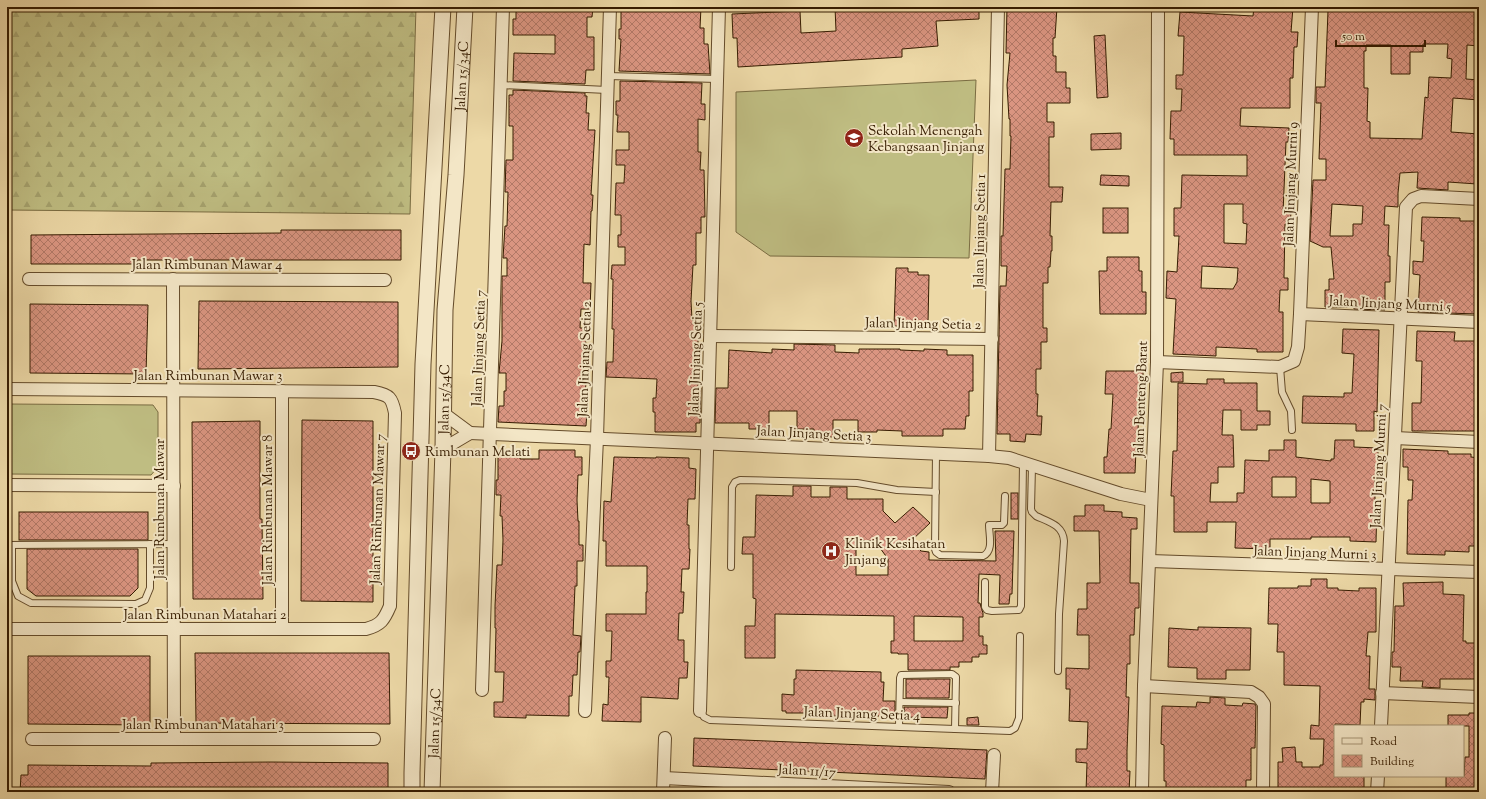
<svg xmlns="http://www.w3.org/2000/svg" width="1486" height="799" viewBox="0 0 1486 799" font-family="'Sorts Mill Goudy',serif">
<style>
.grass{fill:#bfbd82;stroke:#7a6c42}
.forest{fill:url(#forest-firs);stroke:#7a6c42}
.building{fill:url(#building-cross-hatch);stroke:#361c01;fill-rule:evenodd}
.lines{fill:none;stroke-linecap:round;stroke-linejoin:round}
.service-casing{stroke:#644b2a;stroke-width:8}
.minor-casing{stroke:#644b2a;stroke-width:14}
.tertiary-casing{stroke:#644b2a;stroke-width:17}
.service{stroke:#f3e6c6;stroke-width:6}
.minor{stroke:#f3e6c6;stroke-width:12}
.tertiary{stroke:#f3e6c6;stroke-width:15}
.labels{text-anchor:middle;stroke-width:4;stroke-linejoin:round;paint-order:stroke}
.street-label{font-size:14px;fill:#361c01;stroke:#f3e6c6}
.poi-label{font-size:14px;fill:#361c01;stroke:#f3e6c6;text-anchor:start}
</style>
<defs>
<pattern id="forest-firs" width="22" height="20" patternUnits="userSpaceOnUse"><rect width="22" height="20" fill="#bfbd82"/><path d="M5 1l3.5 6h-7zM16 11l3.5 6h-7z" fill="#a5a26e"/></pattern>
<pattern id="building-cross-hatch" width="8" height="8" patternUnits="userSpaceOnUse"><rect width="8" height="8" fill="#da9581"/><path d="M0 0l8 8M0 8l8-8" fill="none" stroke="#b27967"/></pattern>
</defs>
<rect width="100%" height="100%" fill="#edd9a7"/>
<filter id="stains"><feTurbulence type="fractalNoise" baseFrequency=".005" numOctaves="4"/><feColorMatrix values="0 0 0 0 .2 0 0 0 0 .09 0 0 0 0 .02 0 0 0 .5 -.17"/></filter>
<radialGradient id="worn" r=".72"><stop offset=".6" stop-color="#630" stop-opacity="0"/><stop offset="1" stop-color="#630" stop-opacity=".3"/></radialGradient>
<g class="grass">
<path d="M976,80L969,258L770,256L736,232V92Z"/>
<path d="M8,404L153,405L158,412V467L151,475L7,474Z"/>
</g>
<path class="forest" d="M7,7H416L410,214L7,210Z"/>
<g class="building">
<path d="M516,7H593L592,17H587V37H594V70H586L585,84L513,81L514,53L555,54V35H513V19H516Z"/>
<path d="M621,7H701L700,28H704V44H708L710,74L619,71L621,39H619V29H621Z"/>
<path d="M835,7H979V19L936,21L938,46L902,49V57L738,67L737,38H733L732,14L800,11L801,33L836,31Z"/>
<path d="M1007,7H1057L1055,38H1053V56H1056V72H1066V88H1070V103H1047V122H1054V137H1049V187H1063L1062,202H1051L1050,236H1052V251H1051L1050,267H1048V283H1043V328H1047V342H1041V369H1036V394H1038L1037,416H1042L1041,435L1026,434L1025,442L1010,441V434H997L1000,286H1006L1007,266H1001V236H1003L1005,169H1010L1011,136H1010V119H1009L1007,85L1010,53H1006Z"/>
<path d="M1254,7H1293L1291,32H1298L1297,47H1294L1293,78H1290V108H1241L1240,126L1289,128L1288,142H1286L1283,213H1291L1290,224H1285L1284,278H1288V290H1280L1279,312H1283V352H1257V349L1216,347V356L1173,354L1176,299L1166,298L1167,271L1177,272L1179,236H1174V208H1181L1182,175L1247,176V155H1174V139H1170L1171,111H1181L1182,89H1176V75H1183L1184,36H1178L1180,12L1253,16ZM1224,204H1243V223L1247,224L1246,244L1224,243ZM1202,266L1238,268L1237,282L1233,289L1201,288Z"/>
<path d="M1332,7H1446L1479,8V46L1467,45L1466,79L1479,80V100L1453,98L1451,132L1479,134L1477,184L1448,182V190L1417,188L1418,172L1400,173L1398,193V207L1385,206L1384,225H1389L1388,256H1390V282H1385V310L1354,309V307H1325V290H1329V279H1334L1331,247H1323L1310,241L1313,180H1326V159H1319L1321,103H1316V87H1325L1328,11H1332ZM1423,44H1448L1447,58L1452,59L1451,78L1429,77L1428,98L1425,97L1422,139L1370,138V122L1367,121L1368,88H1364V51H1366V45H1391V74H1410V52H1423ZM1332,204L1363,206L1362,224H1353V236H1330Z"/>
<path d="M1105,35L1108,97L1097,98L1094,36Z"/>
<path d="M620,81L702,83L701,104H705V120L698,119V152H701L700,170H704L705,217H701V233H696V265H693L691,301L692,320H697L696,335H698V388H701L700,423H696V432H655V412H653V398H656L657,379L606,377L607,362H613L614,329H612L613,279H611L612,265H625V247H618V235H621V215H615L616,183H624L625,165H616V150H629V132H617L618,115H616V101H620Z"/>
<path d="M513,90L585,93V96H587L586,113H589L588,130H595L591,195H593L592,211H591L590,245L584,244L583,283H591L590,309H581L580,328H586L585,378H586L585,410L587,411L586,426L498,422L499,406H504V391H506V373H499L502,341V276H507V258H503L505,226H507L508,192H505L506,160H513V126H509V95H513Z"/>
<path d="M1121,133V149L1091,150V134Z"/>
<path d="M1101,175L1129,176V186L1100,185Z"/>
<rect x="1103" y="208" width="25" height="25"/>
<path d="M1422,217L1460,218V221H1479L1477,314L1418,312L1420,275L1413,274V261L1423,262L1424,241H1421Z"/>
<path d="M281,230H401V260H137V264H31V235L281,233Z"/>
<path d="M1107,257H1139V271H1142V292H1146V314H1100L1099,271H1107Z"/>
<path d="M896,268H908V272H918V275H929L928,323H907L906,326H894Z"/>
<path d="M199,301L398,302V367L198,369Z"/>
<path d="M30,304L148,305L146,374L30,373Z"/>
<path d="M1343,329L1379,330L1377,412L1374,411V431H1356V424L1302,423L1303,396L1344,397V393H1352L1354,354L1342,353Z"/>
<path d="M1417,331L1455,332L1454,341H1476V385H1479V431H1412V403H1421L1422,361H1416Z"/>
<path d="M794,344L835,345V352L859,353V349H900V350L924,351V349L947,350V355H973V391H969V416H966L965,429H943V436H902V431L877,430V432H858V420H833V437L814,436V429H797V411H769V429H749V423H715L716,388H728L729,350L772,353V349L794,350Z"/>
<path d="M1106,371H1143V394H1140L1138,430H1141L1140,450H1136L1135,473H1104V457H1107L1109,429H1111L1113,394H1105Z"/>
<path d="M1183,372V382H1171V373Z"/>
<path d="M1207,379H1224V383H1257V411H1270V425H1257V430H1241V410H1223L1222,435H1233L1234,467H1218V483H1211L1210,502H1237V493H1244L1245,460L1269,461V450H1284V440H1296V457L1331,461V459H1334L1335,440H1354V447L1378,448V460H1383V477H1375V504H1377L1376,542L1350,541V537H1311V539H1270V549L1235,548L1236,522H1207V532H1174V496H1171L1173,451H1177L1178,383L1207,384ZM1272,477H1296V497H1272ZM1311,479L1330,481V503H1311Z"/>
<path d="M302,420L373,421V602L301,601Z"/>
<path d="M260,421V519H262L263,599H193L192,422Z"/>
<path d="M1403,449L1448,451V454H1471V457L1479,458V546H1469V552L1445,551V555L1407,554L1408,500H1412L1413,480H1408V467H1403Z"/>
<path d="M503,450H520V459H539V450H575V457H582V475H578L577,500L578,521H579V545H583V561H577V586H575L573,635L581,636L580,652H578L577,675H573L572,696H569V716L526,715V718L494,717V702H503L504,672H495L496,628H495V606L497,565H502L503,540L502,516H500L501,495H496V480H498V455Z"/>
<path d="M614,457L656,458V457L689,458V468L696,469L695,499H688L687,525H689V549H690L689,569H682L681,592H684L683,613H679L678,640H684V662H688L687,678H679L678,699L641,697V722L602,721L603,704L608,705L609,677H606V661H611L612,631H606V614H646V592H647V566H606V541H603L604,501L611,502Z"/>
<path d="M793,486H811V497H830V487H847V499H883V511L895,523L913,507L930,523L911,541L921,551L929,552V560L996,561L995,531H1014L1012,594H1010L1009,604H999L1000,575L979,574L978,603H980L981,607L983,613V617H979V636H983V645H987V654H979V657H972V662H959V667H950V670H908V654H898V653H891V641H894V616L775,614V658H745V626H755L756,599L753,598V554H742L743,537H755L756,495L793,496ZM856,540L875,541L888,559V575H856ZM914,616L963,617V641H914Z"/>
<rect x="1011" y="493" width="7" height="26"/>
<path d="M1085,505H1104V511L1122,512V517L1137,518V529H1131L1130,583H1139V608H1135L1134,635H1130V664H1127L1126,697H1129L1127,751V771H1130L1129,792H1086L1087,763L1076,762V749H1087L1088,722L1069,721L1070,689H1066V668L1089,669V635H1077L1078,609H1087V583H1100L1099,531H1074V516H1085Z"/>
<rect x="19" y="512" width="129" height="28"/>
<path d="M27,549H138V588L130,596H36L27,589Z"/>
<path d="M1311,579H1327V588H1338V590L1359,591V588H1376V632H1368L1366,656H1370L1369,689H1375V700L1364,699V702H1361L1360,725L1335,724V776H1364V792H1278V762H1283L1282,748L1295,747L1296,762H1302V767H1320V765H1323L1324,739H1310L1311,725L1319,726L1320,686L1284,685V652H1277L1278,624H1268L1269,588H1298V586H1311Z"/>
<path d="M1443,582V594L1464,595L1463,641H1466V643H1479V679H1440V688L1422,687L1423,681H1400L1401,667H1392V652H1394L1395,606H1404L1403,583Z"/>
<path d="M1198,627L1251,628L1250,670H1226V679H1197V668L1168,667L1169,628L1198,630Z"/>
<path d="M195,653H389L390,724L196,723Z"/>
<path d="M28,656H150V725L28,724Z"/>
<path d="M796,670L881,672V682H884L883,701H895V716H807V713H786V711H782V694L794,695V679H796Z"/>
<path d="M906,679H950L949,698H906Z"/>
<path d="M1210,697L1225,698V705L1242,706L1243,703L1255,704L1256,706L1255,748H1251V780H1246V792H1166V781H1164V745L1161,744L1162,706L1196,707L1197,702L1210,703Z"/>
<path d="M904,707H948L947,718L905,717Z"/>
<path d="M1469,713H1479V792H1446V776H1464L1465,757H1469V726H1448V715H1469Z"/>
<path d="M978,717L979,725H967V718Z"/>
<path d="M694,738L987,750L985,779L693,766Z"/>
<path d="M271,762L388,763V792H20L21,775H28V765L151,766V763Z"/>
</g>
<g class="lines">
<g class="service-casing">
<g id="service">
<path d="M608,76L717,79"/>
<path d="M501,85L607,90"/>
<path d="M1280,367L1282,392L1291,411L1292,430"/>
<path d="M936,453L935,549L936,552L940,555L983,556C994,551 989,535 989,525H1002L1004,523L1005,496"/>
<path d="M1032,466L1031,509L1032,512L1036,516C1049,522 1063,525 1064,541L1059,614L1058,671"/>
<path d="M7,545L174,544"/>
<path d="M12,545V581L18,596L31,603L136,604L145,600L150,588V544"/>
<path d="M731,567L732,487L735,482L740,480L857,483L897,490L936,492"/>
<path d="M985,582V607L987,610L992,611L1019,610L1021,606L1023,463"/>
<path d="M900,702L956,703"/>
<path d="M700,711L704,717L710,720L1010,731L1015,728L1019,718L1020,636"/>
<path d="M899,726L900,678L901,675L952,674L956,677L955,729"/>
</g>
</g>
<g class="minor-casing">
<g id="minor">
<path d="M29,279L385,280"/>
<path d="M173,279L174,739"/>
<path d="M1300,314L1479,322"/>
<path d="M711,336L992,339"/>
<path d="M1157,362L1280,367L1294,361L1298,347L1300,314L1312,7"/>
<path d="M7,389L374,392C390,395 392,398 395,413L390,606C384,620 381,625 366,629H7"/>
<path d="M282,391V629"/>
<path d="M443,413L470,433L443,449"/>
<path d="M470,433L989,456L1009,458L1121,494L1151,500"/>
<path d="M1395,438L1479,442"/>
<path d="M989,456L998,7"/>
<path d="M7,485L174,486"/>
<path d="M1150,561L1479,572"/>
<path d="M1144,686L1251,692L1259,697L1264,704L1263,792"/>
<path d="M482,690L503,7"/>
<path d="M1382,693L1479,697"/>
<path d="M585,711L597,438L610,7"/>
<path d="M700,711L719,7"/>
<path d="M1381,726L1406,207L1413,199L1421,196L1479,199"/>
<path d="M32,739H374"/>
<path d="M664,778L949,792"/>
<path d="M663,792L665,738"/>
<path d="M992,792L994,755"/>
<path d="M1142,792L1144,686L1157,362L1158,7"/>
<path d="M1377,792L1378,776"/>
</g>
</g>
<g class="tertiary-casing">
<g id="tertiary">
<path d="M412,792V773L423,364L443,7"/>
<path id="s1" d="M432,792L443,449L445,310L456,175L465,7"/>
</g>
</g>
<use href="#service" class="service"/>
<use href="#minor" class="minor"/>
<use href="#tertiary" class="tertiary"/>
</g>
<defs>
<g id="school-disc" transform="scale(1)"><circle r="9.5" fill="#8f2418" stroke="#f3e6c6"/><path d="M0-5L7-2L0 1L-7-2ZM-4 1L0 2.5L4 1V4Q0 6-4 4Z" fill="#fff"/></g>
<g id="bus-disc" transform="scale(1)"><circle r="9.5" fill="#8f2418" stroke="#f3e6c6"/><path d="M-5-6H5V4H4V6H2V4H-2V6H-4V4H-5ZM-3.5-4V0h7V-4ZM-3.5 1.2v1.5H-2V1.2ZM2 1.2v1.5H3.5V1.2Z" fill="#fff"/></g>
<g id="hospital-disc" transform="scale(1)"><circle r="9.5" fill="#8f2418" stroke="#f3e6c6"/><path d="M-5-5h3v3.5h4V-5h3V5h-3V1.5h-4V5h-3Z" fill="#fff"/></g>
</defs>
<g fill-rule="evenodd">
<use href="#school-disc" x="854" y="138"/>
<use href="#bus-disc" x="411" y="451"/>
<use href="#hospital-disc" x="831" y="551"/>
</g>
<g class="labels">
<g class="street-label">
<text dy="5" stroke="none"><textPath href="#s1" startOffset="717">Jalan 15/34C</textPath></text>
<text transform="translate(1290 184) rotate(-88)" y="5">Jalan Jinjang Murni 9</text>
<text transform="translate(979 231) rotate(-89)" y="5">Jalan Jinjang Setia 1</text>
<text x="207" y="269">Jalan Rimbunan Mawar 4</text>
<text transform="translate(1390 303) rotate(3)" y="5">Jalan Jinjang Murni 5</text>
<text transform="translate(923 323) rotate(1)" y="5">Jalan Jinjang Setia 2</text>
<text transform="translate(478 348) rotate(-88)" y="5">Jalan Jinjang Setia 7</text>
<text transform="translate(584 359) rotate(-88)" y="5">Jalan Jinjang Setia 2</text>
<text transform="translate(695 359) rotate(-88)" y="5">Jalan Jinjang Setia 5</text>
<text x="208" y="380">Jalan Rimbunan Mawar 3</text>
<text dy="5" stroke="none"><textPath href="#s1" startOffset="393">Jalan 15/34C</textPath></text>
<text transform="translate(1140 399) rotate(-88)" y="5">Jalan Benteng Barat</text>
<text transform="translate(814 433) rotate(3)" y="5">Jalan Jinjang Setia 3</text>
<text transform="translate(1378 466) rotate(-87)" y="5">Jalan Jinjang Murni 7</text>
<text transform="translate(159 509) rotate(-90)" y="5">Jalan Rimbunan Mawar</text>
<text transform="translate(377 509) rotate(-88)" y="5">Jalan Rimbunan Mawar 7</text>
<text transform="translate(267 510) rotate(-90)" y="5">Jalan Rimbunan Mawar 8</text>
<text transform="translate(1315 552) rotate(2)" y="5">Jalan Jinjang Murni 3</text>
<text x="205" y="619">Jalan Rimbunan Matahari 2</text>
<text transform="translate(862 713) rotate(2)" y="5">Jalan Jinjang Setia 4</text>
<text dy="5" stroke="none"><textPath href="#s1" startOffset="69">Jalan 15/34C</textPath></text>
<text x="203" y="729">Jalan Rimbunan Matahari 3</text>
<text transform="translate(807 770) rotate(3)" y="5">Jalan 11/17</text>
</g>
<g class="poi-label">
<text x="868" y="135">Sekolah Menengah<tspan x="868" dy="16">Kebangsaan Jinjang</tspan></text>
<text x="425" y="456">Rimbunan Melati</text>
<text x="845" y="548">Klinik Kesihatan<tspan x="845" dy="16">Jinjang</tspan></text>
</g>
</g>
<rect width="1486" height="799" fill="none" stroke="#edd9a7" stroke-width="24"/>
<rect x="8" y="8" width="1470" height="783" fill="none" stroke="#361c01" stroke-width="2"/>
<rect x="12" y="12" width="1462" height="775" fill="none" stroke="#361c01"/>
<rect x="1334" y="725" width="130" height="52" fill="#f3e6c6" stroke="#a79577"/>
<rect x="1342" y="738" width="20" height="6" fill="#f3e6c6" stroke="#a79577"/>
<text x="1370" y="745" font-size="12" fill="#361c01">Road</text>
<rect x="1342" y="755" width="20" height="12" fill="url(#building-cross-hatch)" stroke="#a79577"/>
<text x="1370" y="765" font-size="12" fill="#361c01">Building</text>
<path d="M1336 40v6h89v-6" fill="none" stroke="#361c01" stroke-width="2"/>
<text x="1342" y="40" font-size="12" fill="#361c01" stroke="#f3e6c6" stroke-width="3" paint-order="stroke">50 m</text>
<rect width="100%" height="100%" filter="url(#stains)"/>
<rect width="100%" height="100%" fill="url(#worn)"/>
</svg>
